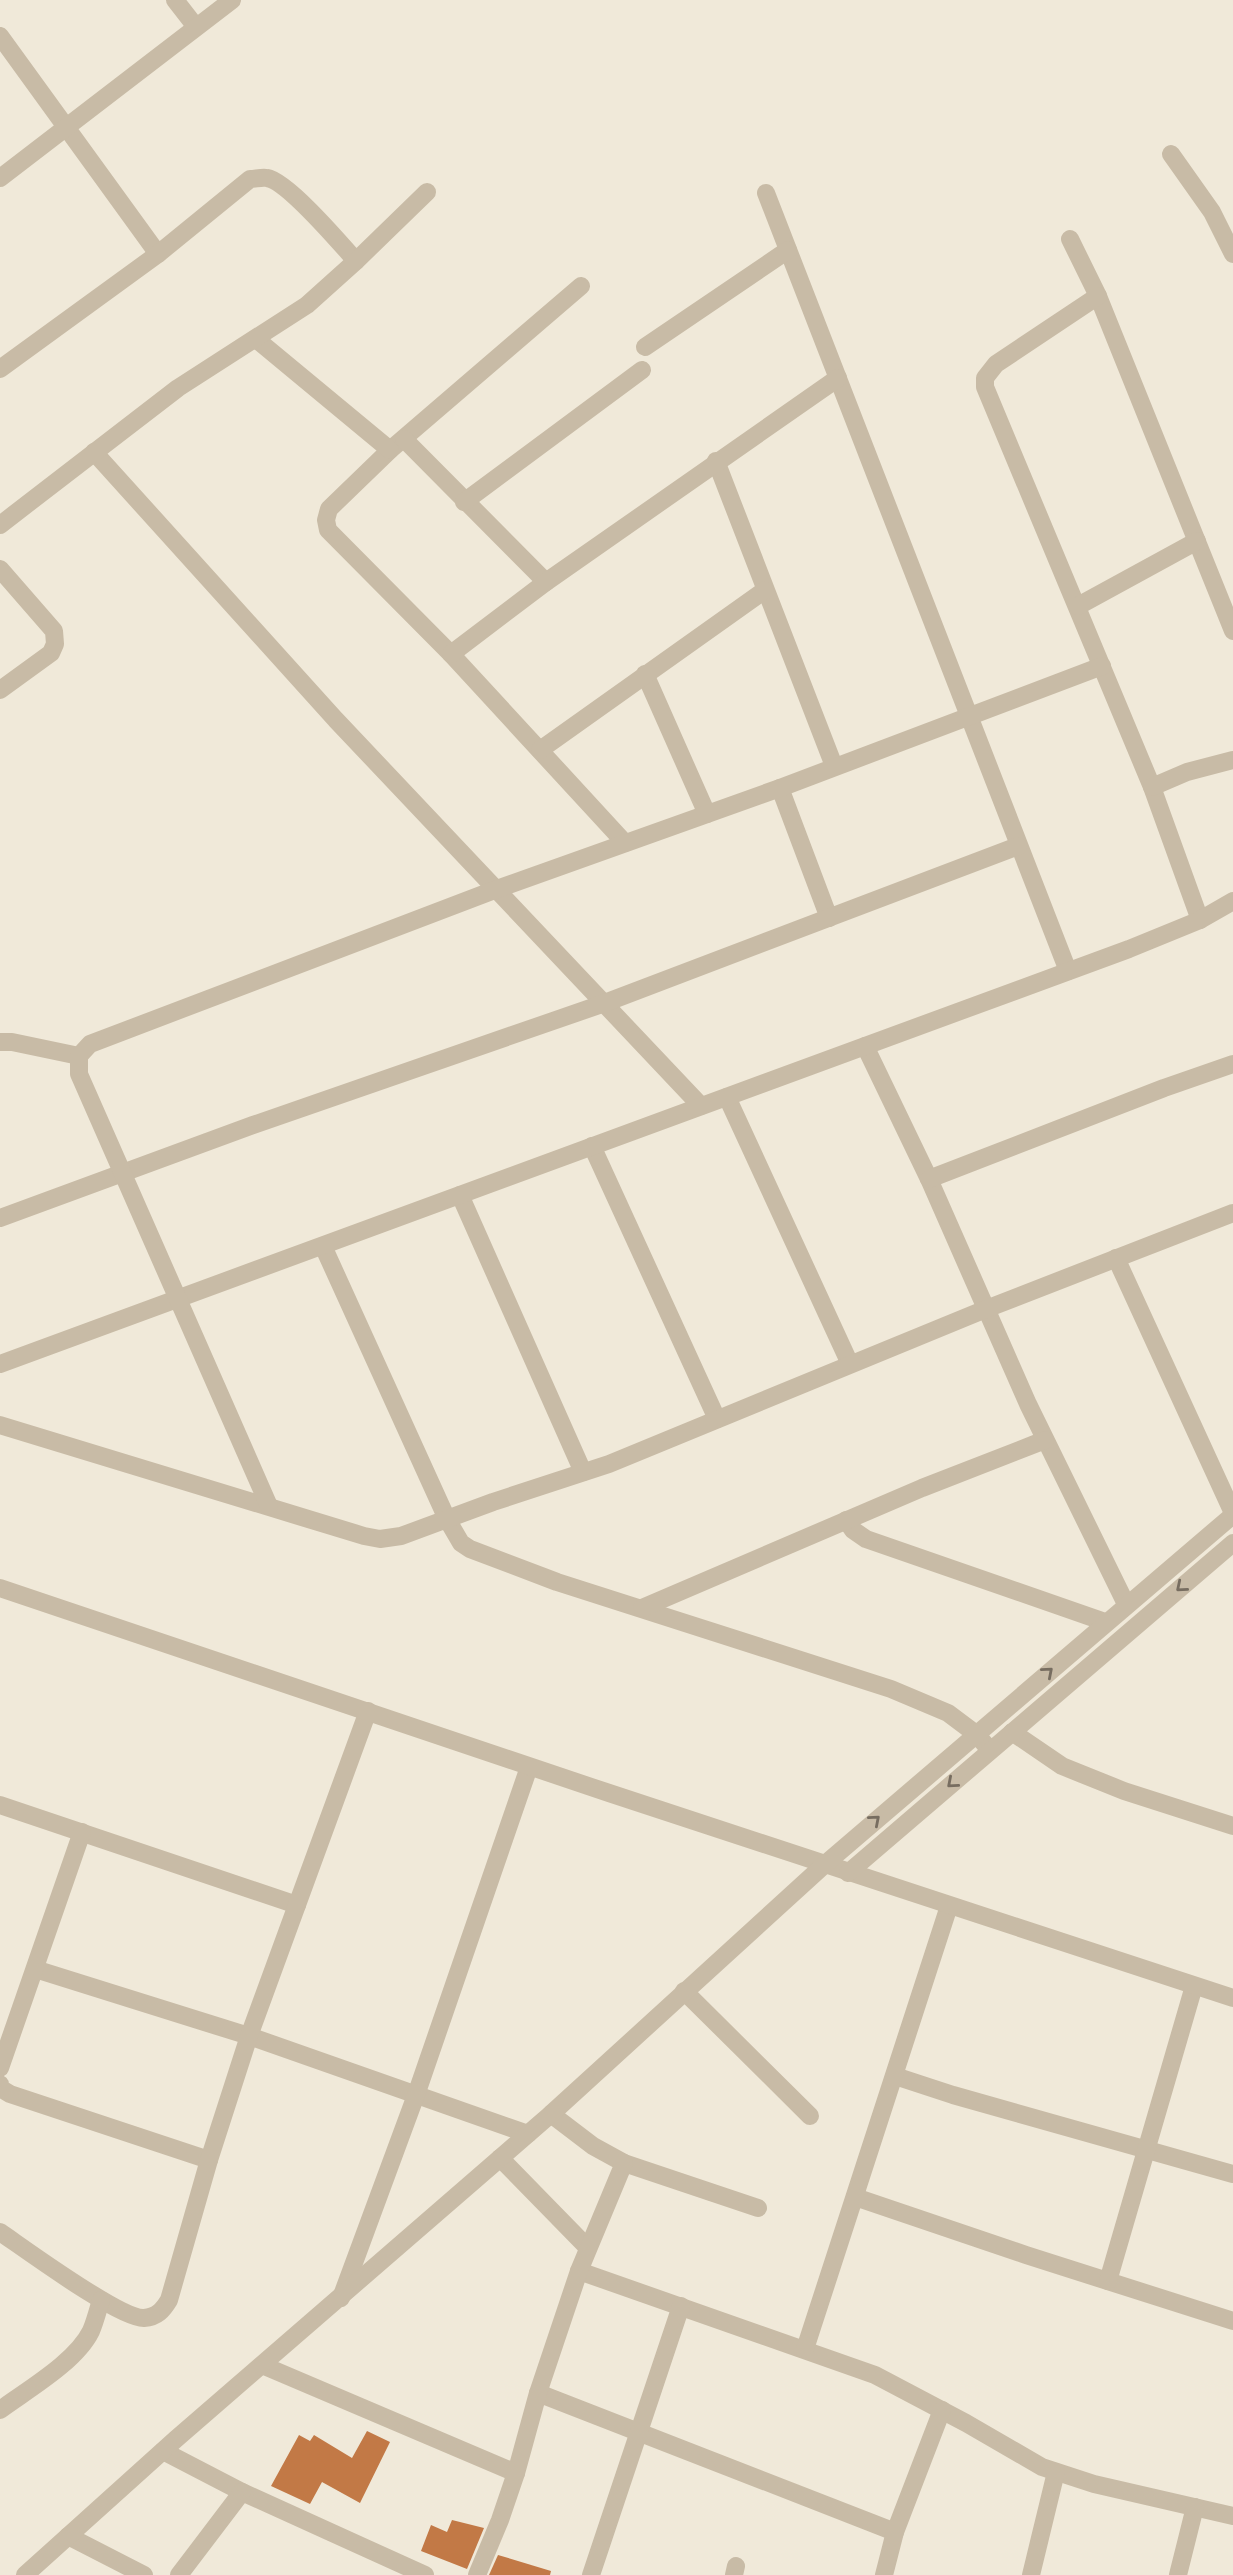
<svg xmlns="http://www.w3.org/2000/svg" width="1233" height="2575" viewBox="0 0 1233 2575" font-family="Jost,sans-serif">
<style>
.building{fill:#c27946}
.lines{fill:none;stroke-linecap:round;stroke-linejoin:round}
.minor{stroke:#c8bba6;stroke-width:18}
.tertiary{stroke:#c8bba6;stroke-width:18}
.oneway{stroke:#776d60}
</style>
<rect width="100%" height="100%" fill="#f0e9d9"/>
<g class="building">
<path d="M367,2431L390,2442L360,2503L322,2482L310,2504L271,2486L299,2435L310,2441L314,2435L352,2458Z"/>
<path d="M452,2520L484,2528L467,2569L421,2551L431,2525L447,2532Z"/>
<path d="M498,2555L551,2571L550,2575H489Z"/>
</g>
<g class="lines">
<g class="minor">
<path d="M175,0L196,27"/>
<path d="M0,36L158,254"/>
<path d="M1171,154L1212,212L1233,254"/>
<path d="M0,178L232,0"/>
<path d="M766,193L1068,971"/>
<path d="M1070,239L1098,296L1233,631"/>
<path d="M581,286L390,450L329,509L326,520L328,530L451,654L625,843"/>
<path d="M1098,296L996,364L985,378V387L1152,787L1200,920"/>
<path d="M256,339L390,450"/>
<path d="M645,347L788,250"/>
<path d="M0,369L158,254L250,179C255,179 262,177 267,178C287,181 341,244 356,261"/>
<path d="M404,439L546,582"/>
<path d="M94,452L336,720L701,1106"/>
<path d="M716,461L834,766"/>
<path d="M464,502L642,370"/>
<path d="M0,525L178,388L307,305L356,261L427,192"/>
<path d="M0,569L54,631L55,644L51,653L0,690"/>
<path d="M1078,606L1197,541"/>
<path d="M451,654L546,582L838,378"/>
<path d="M645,674L707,814"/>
<path d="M540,750L765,590"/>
<path d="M1152,787L1187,772L1233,760"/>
<path d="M780,788L829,918"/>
<path d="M0,1042H12L79,1056"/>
<path d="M865,1046L929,1179L1028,1404L1126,1604"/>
<path d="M727,1097L850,1364"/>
<path d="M592,1146L717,1419"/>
<path d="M929,1179L1164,1088L1233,1064"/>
<path d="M460,1195L583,1472"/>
<path d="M0,1218L253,1125L602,1004L1018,846"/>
<path d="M323,1246L447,1519L461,1543L470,1549L557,1582L891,1689L948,1713L976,1734L990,1750"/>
<path d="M1116,1258L1233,1513"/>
<path d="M0,1364L1129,949L1200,920L1233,901"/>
<path d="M0,1425L364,1536L380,1539L401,1536L493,1502L609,1464L986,1309L1233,1213"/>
<path d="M269,1506L79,1074V1056L90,1044L497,889L780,788L1102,666"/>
<path d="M846,1520L853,1530L866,1539L1105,1622"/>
<path d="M642,1608L922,1488L1045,1440"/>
<path d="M1012,1732L1062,1766L1124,1791L1233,1826"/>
<path d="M0,1805L297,1905"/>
<path d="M35,1969L249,2036L528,2134"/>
<path d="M684,1991L810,2116"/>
<path d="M0,2068L82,1832"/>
<path d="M895,2076L953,2095L1233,2174"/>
<path d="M0,2084V2088L10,2094L209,2160"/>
<path d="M500,2158L588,2248"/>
<path d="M624,2163L758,2208"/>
<path d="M855,2197L1026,2255L1233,2321"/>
<path d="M0,2232C25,2249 120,2319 144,2318C157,2317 163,2310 169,2300L209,2160L249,2036L368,1711"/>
<path d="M579,2271L875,2375L966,2423L1042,2467L1094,2484L1233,2516"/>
<path d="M1108,2281L1194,1986"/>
<path d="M341,2298L416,2095L529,1767"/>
<path d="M805,2349L949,1906"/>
<path d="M262,2365L516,2473"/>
<path d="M538,2393L895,2532"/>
<path d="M0,2410C27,2390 76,2362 91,2331C95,2322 98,2310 101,2300"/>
<path d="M163,2451L242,2492L425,2575"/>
<path d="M68,2536L144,2575"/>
<path d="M179,2575L242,2492"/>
<path d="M477,2575L500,2520L516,2473L538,2393L579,2271L624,2163L593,2146L551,2114"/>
<path d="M591,2575L681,2306"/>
<path d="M734,2575L736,2566"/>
<path d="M884,2575L895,2532L942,2410"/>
<path d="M1031,2575L1056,2472"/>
<path d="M1178,2575L1195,2507"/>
</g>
<g class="tertiary">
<path d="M0,1588C410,1728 821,1864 1233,1998"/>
<path d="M848,1873L1233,1543"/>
<path d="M25,2575L176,2439L551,2114L824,1865L1233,1515"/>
</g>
</g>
<defs><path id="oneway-chevron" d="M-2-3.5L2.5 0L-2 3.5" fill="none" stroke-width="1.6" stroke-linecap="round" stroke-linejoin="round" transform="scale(1.75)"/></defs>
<g class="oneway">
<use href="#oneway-chevron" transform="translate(1181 1587) rotate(140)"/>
<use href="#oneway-chevron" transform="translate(1048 1672) rotate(-41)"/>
<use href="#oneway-chevron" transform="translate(952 1783) rotate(139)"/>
<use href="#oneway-chevron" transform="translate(875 1820) rotate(-41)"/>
</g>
</svg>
